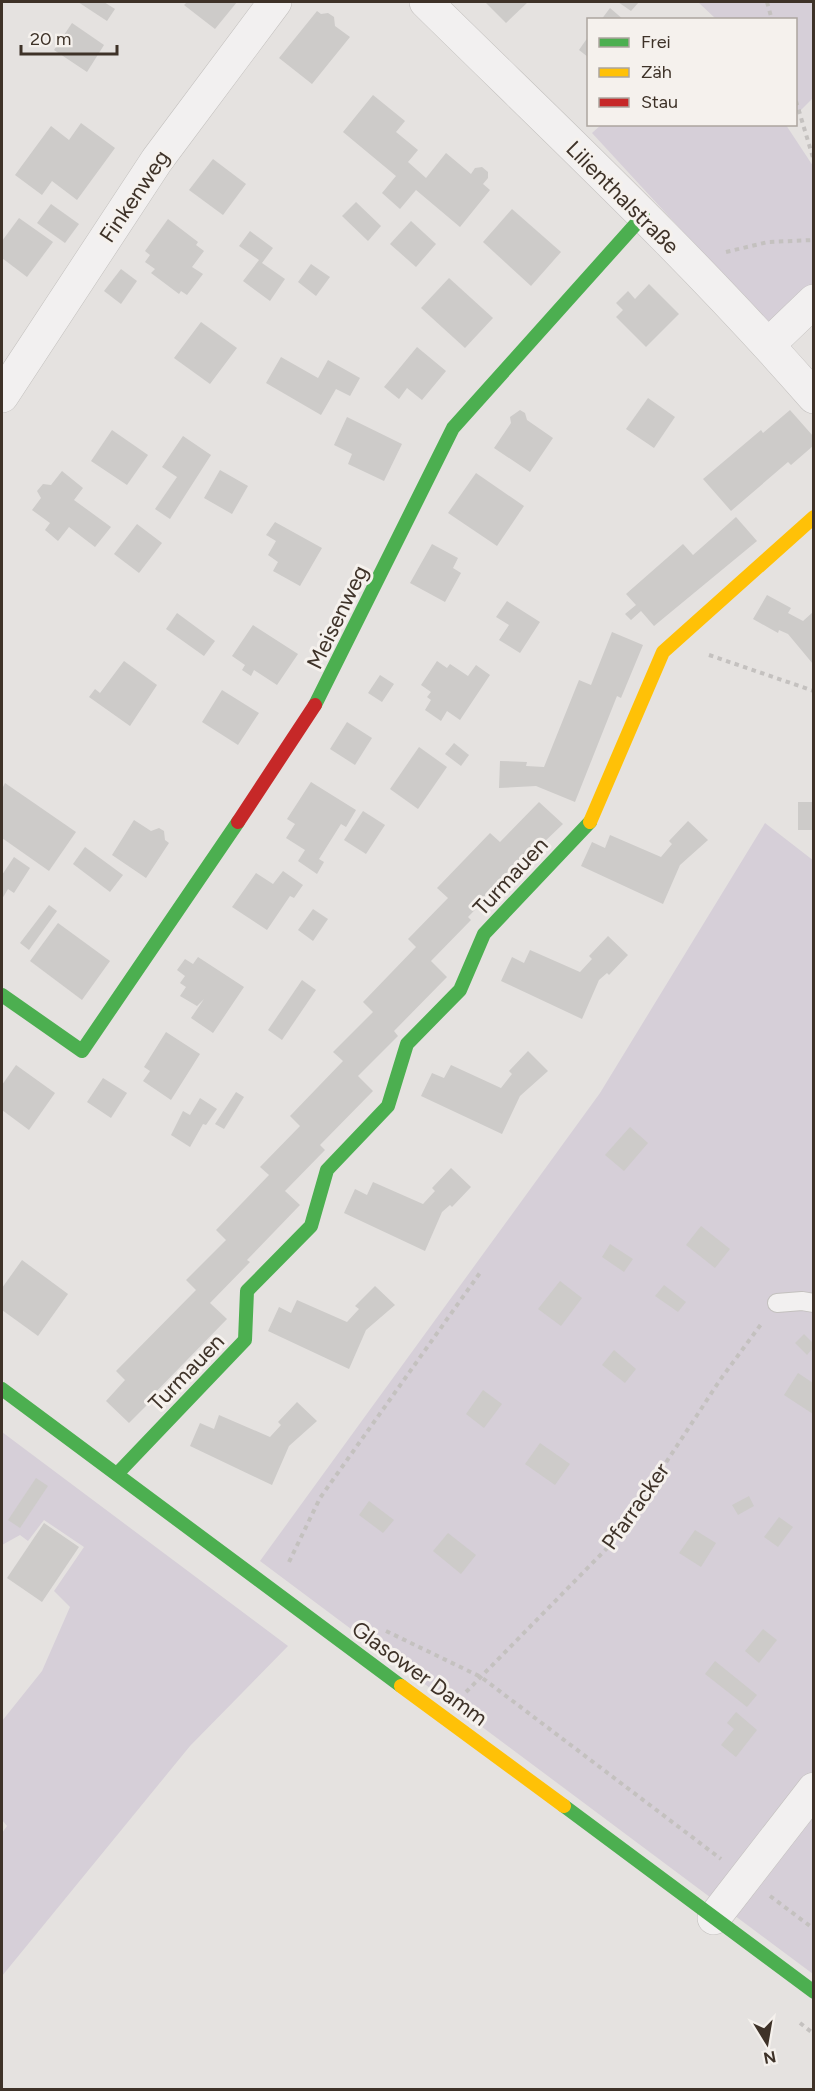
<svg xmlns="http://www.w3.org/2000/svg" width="815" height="2091" viewBox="0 0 815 2091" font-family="Figtree,sans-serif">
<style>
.green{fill:#d6cfd8}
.building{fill:#cdcbc9}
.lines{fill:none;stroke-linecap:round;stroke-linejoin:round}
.lane-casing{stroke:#c3c0be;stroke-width:20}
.street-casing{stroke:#c3c0be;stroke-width:34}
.path{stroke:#c4c1bf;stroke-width:4;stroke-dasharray:4.5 4.5;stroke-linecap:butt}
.lane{stroke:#f2f0f0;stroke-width:18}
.street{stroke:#f2f0f0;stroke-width:33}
.fast{stroke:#4caf50;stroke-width:14}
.slow{stroke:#ffc107;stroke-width:14}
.jam{stroke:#c62828;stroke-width:14}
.labels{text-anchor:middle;stroke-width:6;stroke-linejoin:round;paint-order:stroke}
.street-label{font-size:22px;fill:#3e3228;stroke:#f5f1ed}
</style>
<rect width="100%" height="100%" fill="#e5e2e0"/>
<g class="green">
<path d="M698,2H813V98L796,115V20L716,19Z"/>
<path d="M602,124L786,125L813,166V286L769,325L592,133Z"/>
<path d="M765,823L814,861L813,1974L260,1561L600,1093Z"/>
<path d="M2,1432L288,1646L190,1746L2,1976V1833L7,1826L2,1820V1721L42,1671L70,1607L54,1591L84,1547L44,1520L28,1541L20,1535L2,1545Z"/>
</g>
<g class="building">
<path d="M78,2H104L115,9L107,21Z"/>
<path d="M187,2H237L215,29L184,5Z"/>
<path d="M485,2H528L506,23Z"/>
<path d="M618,2H639L631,11Z"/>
<path d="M610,8L624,20H601Z"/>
<path d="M317,11L321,14L328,13L334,17L335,26L350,37L312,84L279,58Z"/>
<path d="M72,23L104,45L87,72L54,50Z"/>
<path d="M588,37V57L579,50Z"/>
<path d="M373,95L405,121L396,132L418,150L408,162L426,178L446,153L471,174L475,168L482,167L488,172V178L483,184L490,190L460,227L416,190L400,209L382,193L396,176L343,132Z"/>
<path d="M81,123L115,148L77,200L52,181L42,195L15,175L51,126L69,140Z"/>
<path d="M213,159L246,184L223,215L189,190Z"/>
<path d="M356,202L381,226L368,241L342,216Z"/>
<path d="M51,204L79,224L65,243L37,223Z"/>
<path d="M512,209L561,252L531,286L483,242Z"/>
<path d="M19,218L53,242L27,277L2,258V241Z"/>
<path d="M168,219L198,242L196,245L204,251L192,267L203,274L187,295L181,291L179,294L151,273L155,269L145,262L150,255L145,251Z"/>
<path d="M411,221L436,244L416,267L390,244Z"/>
<path d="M250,231L273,248L262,263L285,279L270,301L243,281L259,260L239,246Z"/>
<path d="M311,264L330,277L316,296L298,282Z"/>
<path d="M121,269L137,281L121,304L104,291Z"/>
<path d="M449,278L493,318L465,348L421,308Z"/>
<path d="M649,284L679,314L646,347L616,317L623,310L616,303L628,291L635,299Z"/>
<path d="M201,322L237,348L210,384L174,358Z"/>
<path d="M417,347L446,371L422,400L407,388L399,399L384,387Z"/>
<path d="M281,357L318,378L328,360L360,378L350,396L336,389L321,415L266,383Z"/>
<path d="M648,398L675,417L654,448L626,429Z"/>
<path d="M520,410L525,413L527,420L553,438L530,472L494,448L511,423L510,417Z"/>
<path d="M790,410L813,436V446L791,465L788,462L731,511L703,479L761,430L763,433Z"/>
<path d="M347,417L402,444L384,481L348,464L352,454L334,445Z"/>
<path d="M112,430L148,455L127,485L91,461Z"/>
<path d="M183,436L211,455L170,519L155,509L177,477L162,467Z"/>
<path d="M220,470L248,486L232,514L204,498Z"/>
<path d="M62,471L83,488L74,500L111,527L95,547L69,527L58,541L45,530L50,523L32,510L41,498L37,491L43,484L51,485Z"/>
<path d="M476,473L524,506L497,546L448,513Z"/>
<path d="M736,517L757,541L654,626L641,611L631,620L625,614L636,605L626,594L683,544L693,555Z"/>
<path d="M275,522L322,548L300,586L273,571L278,562L268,555L276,541L266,535Z"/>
<path d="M137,524L162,543L139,573L114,554Z"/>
<path d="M432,544L458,558L453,568L461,573L445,602L410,583Z"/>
<path d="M767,595L791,608L788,613L803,621L813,612V664L788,634L779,630L778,633L753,619Z"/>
<path d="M507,601L540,622L520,653L499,640L509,625L496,617Z"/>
<path d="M177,613L215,641L204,656L166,629Z"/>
<path d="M253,625L298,654L277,685L254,670L251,676L242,670L245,665L232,656Z"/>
<path d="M612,632L643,645L621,698L617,696L575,802L536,786L499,788L500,761L527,762L526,766L544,767L579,680L591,685Z"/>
<path d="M124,661L157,685L130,726L89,697L95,689L100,693Z"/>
<path d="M437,661L447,668L450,664L468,676L476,665L490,675L460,720L447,711L441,721L425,710L431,700L427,697L431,692L421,685Z"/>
<path d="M380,675L394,684L382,702L368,693Z"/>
<path d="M222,690L259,713L238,745L202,722Z"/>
<path d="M347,722L372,738L355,765L330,749Z"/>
<path d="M454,743L469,755L461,766L445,754Z"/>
<path d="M419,747L447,767L418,809L390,789Z"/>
<path d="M311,782L356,810L346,827L341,824L319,859L324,862L317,874L298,861L305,850L286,838L295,824L287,819Z"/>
<path d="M5,783L76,832L49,871L2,838V789Z"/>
<path d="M539,802L563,824L494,890L468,917L471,920L431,961L447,977L394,1031L398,1036L358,1076L373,1091L320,1145L325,1150L285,1191L300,1205L247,1260L250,1262L210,1303L227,1319L147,1401L149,1403L129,1423L106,1401L125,1380L116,1371L196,1290L186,1280L226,1240L216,1230L269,1175L260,1167L300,1126L290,1116L343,1061L333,1052L373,1012L363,1002L416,947L408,939L448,898L437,888L490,833L500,842Z"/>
<rect x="798" y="802" width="15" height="28"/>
<path d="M363,811L385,825L366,854L344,840Z"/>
<path d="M134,820L151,831L159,828L164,831L165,840L169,843L146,878L112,855Z"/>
<path d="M688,821L708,840L680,865L663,904L581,866L592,842L605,848L610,835L661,857L672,844L669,841Z"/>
<path d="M85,847L123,875L110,892L73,864Z"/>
<path d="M14,857L30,868L14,893L8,889L2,899V875Z"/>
<path d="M283,871L303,885L294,898L290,896L267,930L232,907L256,873L273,884Z"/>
<path d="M49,905L57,911L29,950L20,943Z"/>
<path d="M313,909L328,919L313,941L298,930Z"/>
<path d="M58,923L110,961L82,1000L30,961Z"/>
<path d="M608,936L628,955L609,975L607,973L599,980L582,1019L501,981L512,957L524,963L530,950L580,972L592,959L589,956Z"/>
<path d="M198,957L244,987L213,1033L191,1018L204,999L197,1006L180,996L186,987L180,983L185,976L177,970L185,959L193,964Z"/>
<path d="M302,980L316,990L282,1040L268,1030Z"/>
<path d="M166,1032L200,1054L171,1100L143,1081L150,1071L144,1067Z"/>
<path d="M528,1051L548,1071L520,1096L502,1134L421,1096L432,1073L444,1078L451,1065L501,1088L512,1074L509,1071Z"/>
<path d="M16,1065L55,1093L29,1130L2,1110V1085Z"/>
<path d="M103,1078L127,1093L111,1118L87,1102Z"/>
<path d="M236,1092L244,1097L224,1129L215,1124Z"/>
<path d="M200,1098L217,1109L206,1125L203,1124L190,1147L171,1135L183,1111L190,1115Z"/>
<path d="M630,1127L648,1143L624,1171L605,1155Z"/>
<path d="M451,1168L471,1187L452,1207L450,1205L442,1212L425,1251L344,1213L355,1189L367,1195L373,1182L423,1204L435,1191L432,1188Z"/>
<path d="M701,1226L730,1249L715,1268L686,1245Z"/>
<path d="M610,1244L633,1259L624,1272L602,1257Z"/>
<path d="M22,1260L68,1294L38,1336L2,1310V1288Z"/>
<path d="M560,1281L582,1298L561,1326L538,1309Z"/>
<path d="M664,1285L686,1302L678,1312L655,1296Z"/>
<path d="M375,1286L395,1305L366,1330L349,1369L268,1331L279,1307L291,1313L297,1300L347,1322L359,1309L355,1306Z"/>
<path d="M804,1334L813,1343V1348L807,1355L795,1343Z"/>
<path d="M614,1350L636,1369L625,1383L602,1365Z"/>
<path d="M798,1373L813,1383V1414L784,1395Z"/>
<path d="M483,1390L502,1404L484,1428L466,1414Z"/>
<path d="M297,1402L317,1421L289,1446L272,1485L190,1446L200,1423L214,1429L219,1415L270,1437L281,1425L278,1422Z"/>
<path d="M540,1443L570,1464L555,1485L525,1464Z"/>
<path d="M36,1478L48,1486L20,1528L8,1520Z"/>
<path d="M749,1496L754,1506L738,1515L732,1505Z"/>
<path d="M369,1501L394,1520L383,1533L359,1515Z"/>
<path d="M779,1517L793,1527L778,1547L764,1537Z"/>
<path d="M44,1523L79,1547L42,1602L7,1578Z"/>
<path d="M695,1530L716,1543L701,1567L679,1553Z"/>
<path d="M448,1533L476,1555L461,1574L433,1551Z"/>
<path d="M763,1629L777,1640L759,1663L745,1651Z"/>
<path d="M715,1661L757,1695L747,1707L705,1674Z"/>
<path d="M736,1712L757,1730L736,1757L721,1745L734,1729L727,1723Z"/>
</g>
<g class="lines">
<g class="lane-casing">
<path id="lane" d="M777,1303L802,1301L814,1303"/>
</g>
<g class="street-casing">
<g id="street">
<path d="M426,2C557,131 693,258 814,397"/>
<path d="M768,345L814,301"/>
<path d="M2,396L157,160L275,2"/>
<path d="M714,1918L814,1789"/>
</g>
</g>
<g class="path">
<path d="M767,2L772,20"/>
<path d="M796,101L814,161"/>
<path d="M726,252L768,242L814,240"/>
<path d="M709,655L814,691"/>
<path d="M289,1562L320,1498L482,1270"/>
<path d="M386,1631L481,1677L721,1859"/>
<path d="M466,1692L616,1539L720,1380L762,1323"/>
<path d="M770,1896L814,1929"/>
<path d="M800,2023L814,2034"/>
</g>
<use href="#lane" class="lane"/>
<use href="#street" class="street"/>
<g class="fast">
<path d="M315,705L453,428L643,216"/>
<path d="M2,995L82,1051L238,822"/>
<path d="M2,1389L401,1686"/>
<path d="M117,1474L245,1340L247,1291L311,1226L327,1170L388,1106L407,1044L460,990L484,934L590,822"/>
<path d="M564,1806L814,1992"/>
</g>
<g class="slow">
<path d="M590,822L663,652L814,517"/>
<path d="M401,1686L564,1806"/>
</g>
<path class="jam" d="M238,822L315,705"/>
</g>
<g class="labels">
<g class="street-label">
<text transform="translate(134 196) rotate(-56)" y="8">Finkenweg</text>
<text transform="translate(623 197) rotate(45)" y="8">Lilienthalstraße</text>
<text transform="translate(337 617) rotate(-64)" y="8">Meisenweg</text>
<text transform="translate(510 876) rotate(-47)" y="8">Turmauen</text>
<text transform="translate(186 1372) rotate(-46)" y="8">Turmauen</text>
<text transform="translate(635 1506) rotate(-55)" y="8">Pfarracker</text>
<text transform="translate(420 1673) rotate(36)" y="8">Glasower Damm</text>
</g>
</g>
<rect width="815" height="2091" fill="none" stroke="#3e3228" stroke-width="6"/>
<rect x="587" y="18" width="210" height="108" fill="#f5f1ed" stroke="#aca59e" stroke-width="1.5"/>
<rect x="599" y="38" width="30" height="9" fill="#4caf50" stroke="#aca59e" stroke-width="1.5"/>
<text x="641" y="48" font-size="18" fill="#3e3228">Frei</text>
<rect x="599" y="68" width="30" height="9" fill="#ffc107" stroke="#aca59e" stroke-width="1.5"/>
<text x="641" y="78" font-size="18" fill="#3e3228">Zäh</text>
<rect x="599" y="98" width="30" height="9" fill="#c62828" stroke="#aca59e" stroke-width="1.5"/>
<text x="641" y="108" font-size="18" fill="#3e3228">Stau</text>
<g transform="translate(767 2043) rotate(169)" stroke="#f5f1ed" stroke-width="4.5" paint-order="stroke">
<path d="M0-4.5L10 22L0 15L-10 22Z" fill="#3e3228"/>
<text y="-9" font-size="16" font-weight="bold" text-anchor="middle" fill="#3e3228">N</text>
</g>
<path d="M21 45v9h96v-9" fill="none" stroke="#3e3228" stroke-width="3"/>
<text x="30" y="45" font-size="18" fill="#3e3228" stroke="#f5f1ed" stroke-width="4.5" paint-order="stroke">20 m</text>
</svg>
